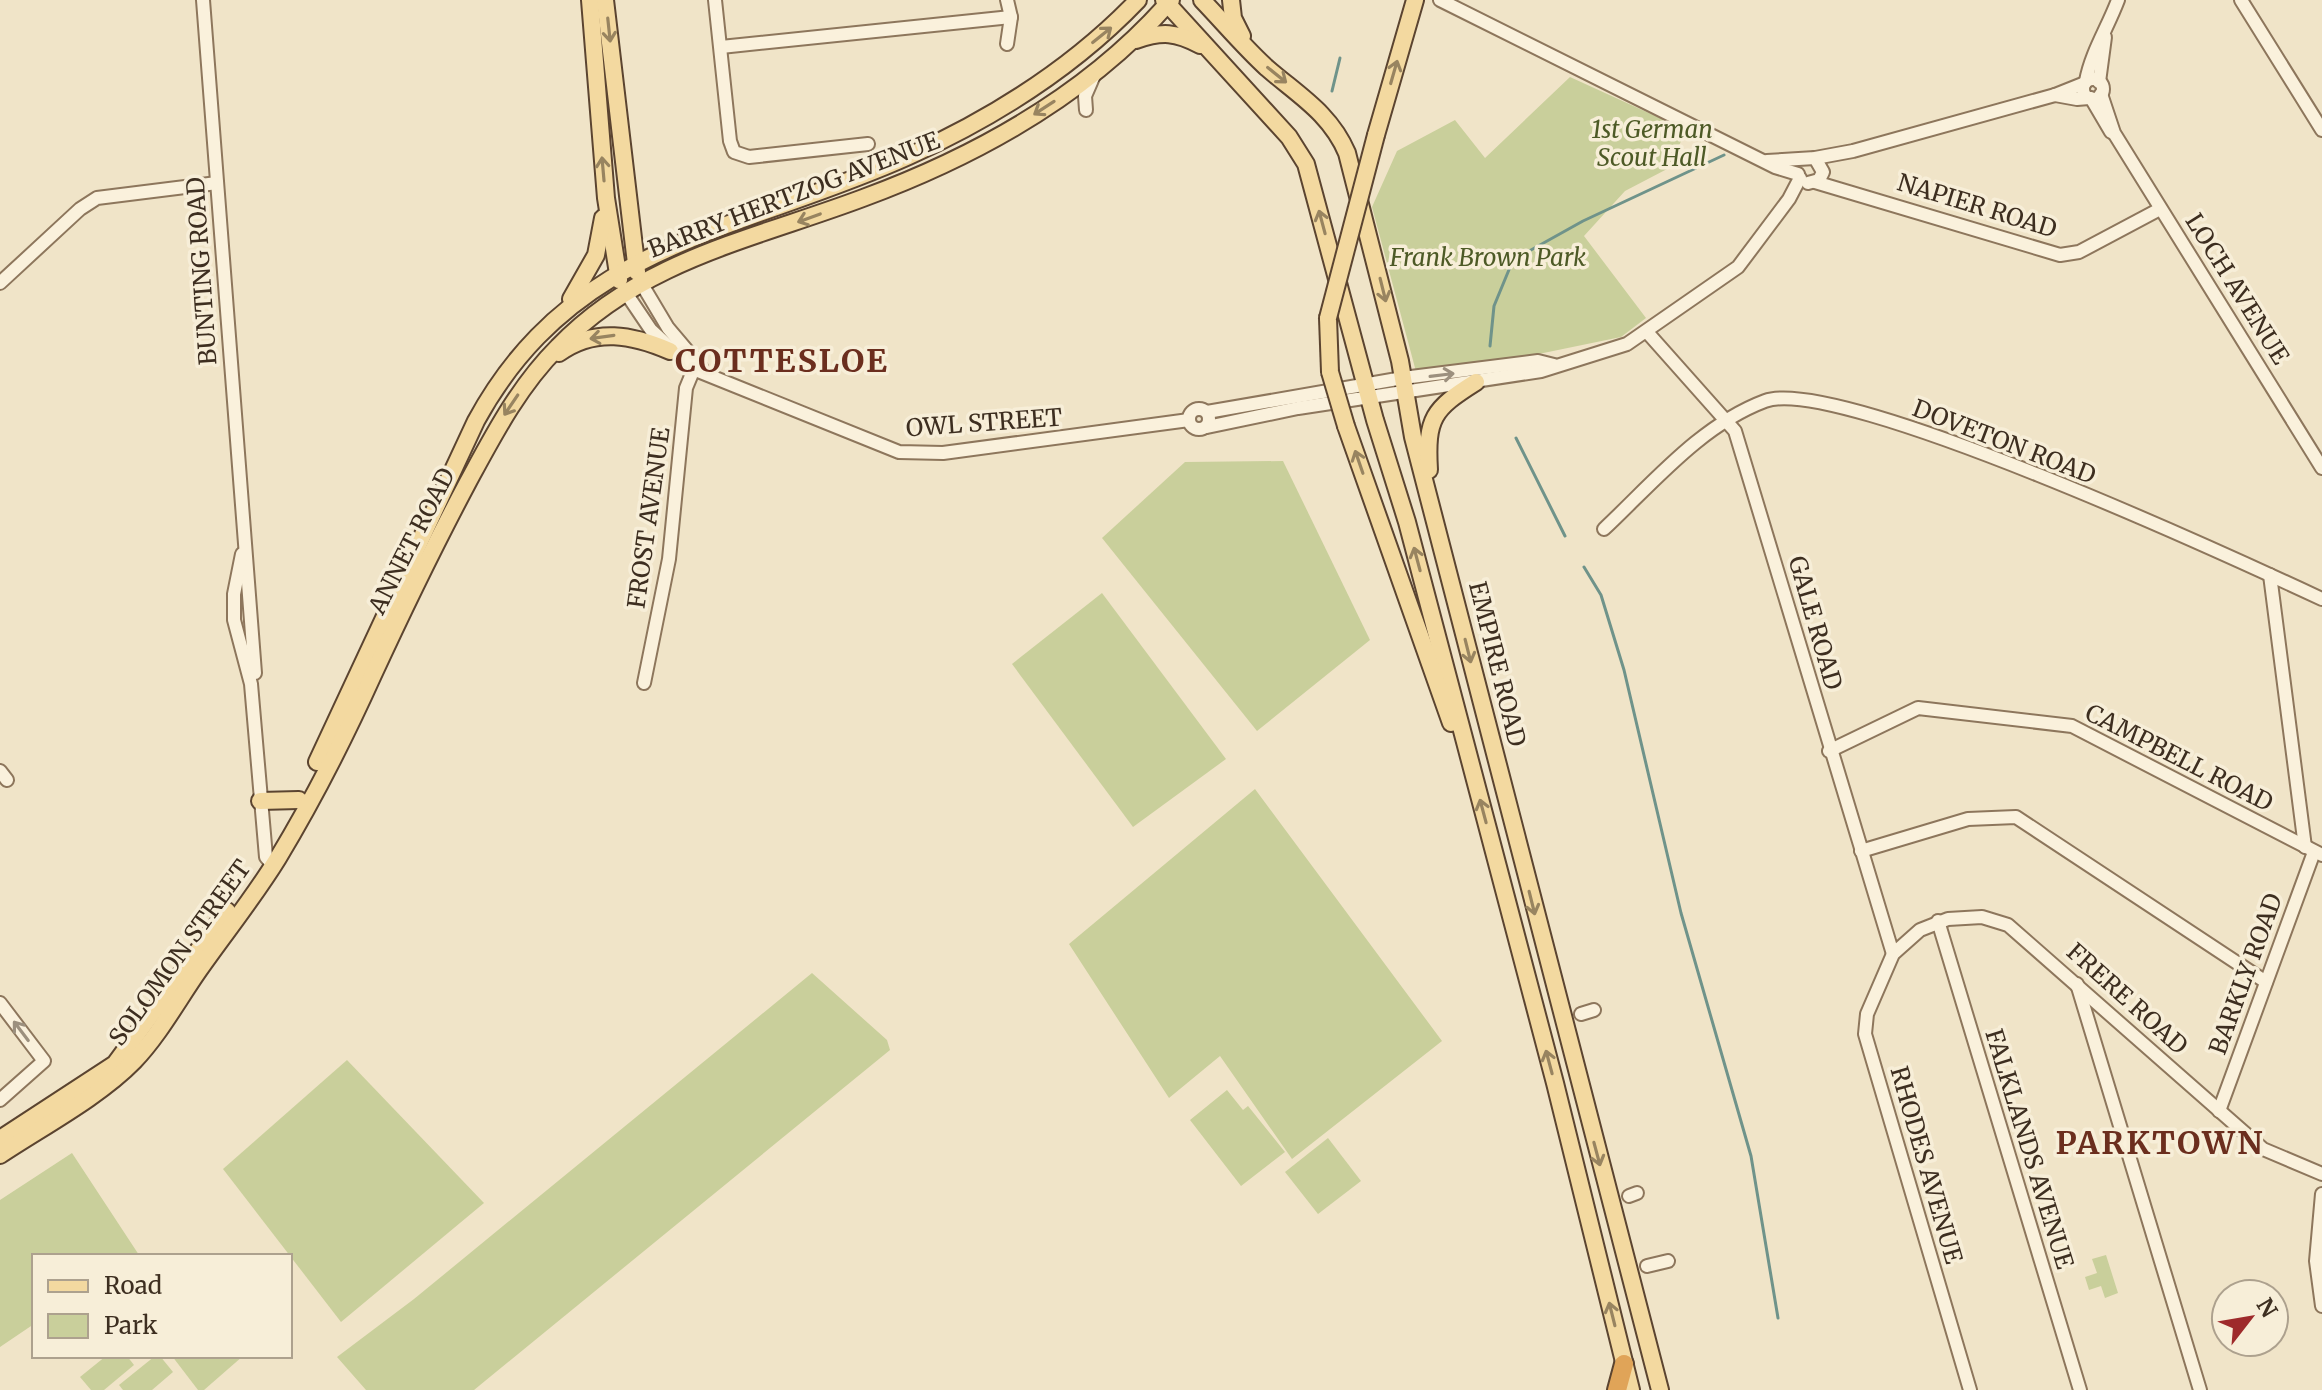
<svg xmlns="http://www.w3.org/2000/svg" width="2322" height="1390" viewBox="0 0 2322 1390" font-family="Merriweather,serif">
<style>
.green{fill:#c9cf9b}
.lines{fill:none;stroke-linecap:round;stroke-linejoin:round}
.stream{stroke:#6f938a;stroke-width:3}
.minor-casing{stroke:#8d765c;stroke-width:16}
.major-casing{stroke:#5b4430;stroke-width:20}
.highway-casing{stroke:#5b4430;stroke-width:22}
.minor{stroke:#faf1dc;stroke-width:12}
.major{stroke:#f3d9a0;stroke-width:16}
.highway{stroke:#e0a458;stroke-width:18}
.major-bridge-casing{stroke:#5b4430;stroke-width:20;stroke-linecap:butt}
.major-bridge{stroke:#f3d9a0;stroke-width:16}
.oneway{stroke:#988460}
.oneway2{stroke:#9c907e}
.labels{text-anchor:middle;stroke-width:7;stroke-linejoin:round;paint-order:stroke}
.park-label{font-size:24px;font-style:italic;fill:#4d5a26;stroke:#f7eed8}
.street-label{font-size:24px;fill:#3d2e20;stroke:#f7eed8}
.district-label{font-size:32px;font-weight:bold;letter-spacing:2px;fill:#6b2e1e;stroke:#f7eed8}
</style>
<rect width="100%" height="100%" fill="#f0e4c8"/>
<g class="green">
<path d="M1570,77L1686,130L1669,168L1625,191L1584,236L1646,318L1621,337L1418,379L1372,207L1397,151L1455,120L1485,158Z"/>
<path d="M1283,461L1370,640L1257,731L1102,538L1185,462Z"/>
<path d="M1102,593L1226,759L1133,827L1012,664Z"/>
<path d="M1255,789L1442,1041L1292,1159L1220,1056L1169,1098L1069,944Z"/>
<path d="M812,973L887,1040L890,1050L474,1390H366L337,1357L414,1299Z"/>
<path d="M347,1060L484,1203L341,1322L223,1169Z"/>
<path d="M1227,1090L1243,1110L1248,1106L1285,1152L1241,1186L1190,1120Z"/>
<path d="M1328,1138L1361,1181L1318,1214L1285,1172Z"/>
<path d="M72,1153L139,1255L34,1256V1324L0,1347V1200Z"/>
<path d="M2106,1255L2118,1293L2105,1298L2101,1286L2089,1290L2085,1277L2097,1273L2092,1259Z"/>
<path d="M106,1356H127L134,1365L104,1390H91L80,1377Z"/>
<path d="M155,1356H160L173,1372L152,1390H123L119,1385Z"/>
<path d="M172,1356H243L204,1390H198Z"/>
</g>
<g class="lines">
<g class="stream">
<path d="M1332,91L1340,58"/>
<path d="M1490,346L1494,306L1513,260L1583,221L1724,155"/>
<path d="M1516,438L1565,536"/>
<path d="M1584,567L1601,595L1624,670L1681,913L1751,1156L1778,1318"/>
</g>
<g class="minor-casing">
<g id="minor">
<path d="M203,0L255,673"/>
<path d="M715,0L730,141L734,152L749,157L868,144"/>
<path d="M1440,0L1775,167L1798,174"/>
<path d="M2241,0L2322,130"/>
<path d="M1007,44L1011,17L1007,0"/>
<path d="M721,47L1011,17"/>
<circle cx="2093" cy="89" r="10"/>
<path d="M2086,81C2091,53 2108,27 2118,0"/>
<path d="M2099,82L2105,37"/>
<path d="M2101,94L2114,133L2322,468"/>
<path d="M2055,95L2077,99L2089,98"/>
<path d="M2091,98L2111,132"/>
<path d="M1086,110L1085,96L1095,73"/>
<path d="M1767,161L1815,158L1853,151L2055,95L2085,83"/>
<path d="M1815,182L2060,255L2079,252L2160,209"/>
<path d="M1808,183L1819,180L1823,172L1815,158"/>
<path d="M640,281L668,328L701,367"/>
<path d="M0,283L80,209L97,198L217,183"/>
<path d="M624,290L651,330L693,369L899,452L943,453L1189,420"/>
<path d="M1647,332L1735,431L1893,954"/>
<circle cx="1199" cy="419" r="10"/>
<path d="M1207,412L1403,378L1538,361L1554,365"/>
<path d="M1207,427L1298,408L1541,371L1627,344L1738,267L1789,199L1800,178"/>
<path d="M1604,529C1653,483 1701,425 1765,401C1837,374 2236,559 2322,599"/>
<path d="M242,554L234,594V620L251,684L266,857L273,865"/>
<path d="M2270,575L2305,847"/>
<path d="M644,683L669,559L686,388L698,359"/>
<path d="M1829,751L1918,708L2072,726L2322,855"/>
<path d="M0,771L7,780"/>
<path d="M1861,851L1968,819L2016,817L2266,982"/>
<path d="M1938,921L2080,1390"/>
<path d="M2077,984L2200,1390"/>
<path d="M0,1003L44,1061L0,1100"/>
<path d="M1581,1014L1594,1010"/>
<path d="M2219,1111L2314,852"/>
<path d="M2322,1194L2316,1261L2322,1306"/>
<path d="M1629,1196L1637,1193"/>
<path d="M1647,1266L1668,1261"/>
<path d="M1970,1390L1865,1034L1867,1014L1893,954L1920,930L1948,919L1982,917L2008,925L2263,1149L2322,1174"/>
</g>
</g>
<g class="major-casing">
<g id="major">
<path d="M590,0L606,198L619,280"/>
<path d="M605,0L637,272"/>
<path d="M1164,0L1289,137L1306,164L1375,420L1407,522L1555,1083L1631,1390"/>
<path d="M1202,0C1224,23 1244,47 1267,68C1298,95 1330,113 1347,153L1400,361L1413,437L1660,1390"/>
<path d="M1231,0L1233,18L1242,36"/>
<path d="M1136,40C1162,31 1176,32 1200,45"/>
<path d="M1376,135L1415,0"/>
<path d="M571,299L596,255L603,218"/>
<path d="M1328,318L1330,372"/>
<path d="M559,353C595,327 633,335 670,351"/>
<path d="M1346,426L1451,723"/>
<path d="M1429,470C1426,418 1433,409 1476,382"/>
<path d="M317,762L476,421C574,241 741,232 909,156C993,118 1074,67 1138,0"/>
<path d="M260,801L299,800"/>
<path d="M0,1139L115,1064L227,911"/>
<path d="M0,1155C42,1127 99,1097 134,1061C159,1035 178,1000 199,970C225,933 254,897 278,858C313,800 345,737 373,675C403,610 434,546 468,482C494,434 519,386 558,347C641,260 754,239 863,198C977,156 1090,93 1171,0"/>
</g>
</g>
<g class="highway-casing">
<path id="highway" d="M1617,1390L1624,1364"/>
</g>
<use href="#minor" class="minor"/>
<use href="#major" class="major"/>
<use href="#highway" class="highway"/>
<g class="major-bridge-casing">
<g id="major-bridge">
<path d="M1328,318L1376,135"/>
<path d="M1330,372L1346,426"/>
</g>
</g>
<use href="#major-bridge" class="major-bridge"/>
</g>
<defs><path id="oneway-shaft" d="M-6 0H5M1.5-3L5.5 0L1.5 3" fill="none" stroke-width="1.6" stroke-linecap="round" stroke-linejoin="round" transform="scale(2)"/></defs>
<g class="oneway">
<use href="#oneway-shaft" transform="translate(609 30) rotate(84)"/>
<use href="#oneway-shaft" transform="translate(1102 35) rotate(-39)"/>
<use href="#oneway-shaft" transform="translate(1394 72) rotate(-74)"/>
<use href="#oneway-shaft" transform="translate(1277 75) rotate(39)"/>
<use href="#oneway-shaft" transform="translate(1044 108) rotate(147)"/>
<use href="#oneway-shaft" transform="translate(603 169) rotate(-95)"/>
<use href="#oneway-shaft" transform="translate(809 218) rotate(160)"/>
<use href="#oneway-shaft" transform="translate(1322 222) rotate(-105)"/>
<use href="#oneway-shaft" transform="translate(1383 290) rotate(76)"/>
<use href="#oneway-shaft" transform="translate(602 337) rotate(172)"/>
<use href="#oneway-shaft" transform="translate(511 405) rotate(124)"/>
<use href="#oneway-shaft" transform="translate(1359 462) rotate(-109)"/>
<use href="#oneway-shaft" transform="translate(1417 559) rotate(-105)"/>
<use href="#oneway-shaft" transform="translate(1468 651) rotate(76)"/>
<use href="#oneway-shaft" transform="translate(1483 811) rotate(-105)"/>
<use href="#oneway-shaft" transform="translate(1532 903) rotate(76)"/>
<use href="#oneway-shaft" transform="translate(1549 1062) rotate(-105)"/>
<use href="#oneway-shaft" transform="translate(1597 1154) rotate(75)"/>
<use href="#oneway-shaft" transform="translate(1612 1314) rotate(-104)"/>
</g>
<g class="oneway2">
<use href="#oneway-shaft" transform="translate(1442 375) rotate(-7)"/>
<use href="#oneway-shaft" transform="translate(21 1031) rotate(-127)"/>
</g>
<g class="labels">
<g class="park-label">
<text x="1652" y="138">1st German<tspan x="1652" dy="28">Scout Hall</tspan></text>
<text x="1488" y="266">Frank Brown Park</text>
</g>
<g class="street-label">
<text transform="translate(794 195) rotate(-21)" y="8">BARRY HERTZOG AVENUE</text>
<text transform="translate(1977 206) rotate(17)" y="8">NAPIER ROAD</text>
<text transform="translate(202 271) rotate(-94)" y="8">BUNTING ROAD</text>
<text transform="translate(2237 289) rotate(58)" y="8">LOCH AVENUE</text>
<text transform="translate(984 423) rotate(-4)" y="8">OWL STREET</text>
<text transform="translate(2004 442) rotate(21)" y="8">DOVETON ROAD</text>
<text transform="translate(649 518) rotate(-82)" y="8">FROST AVENUE</text>
<text transform="translate(412 541) rotate(-63)" y="8">ANNET ROAD</text>
<text transform="translate(1815 623) rotate(74)" y="8">GALE ROAD</text>
<text transform="translate(1497 664) rotate(76)" y="8">EMPIRE ROAD</text>
<text transform="translate(2179 758) rotate(27)" y="8">CAMPBELL ROAD</text>
<text transform="translate(180 953) rotate(-54)" y="8">SOLOMON STREET</text>
<text transform="translate(2246 974) rotate(-70)" y="8">BARKLY ROAD</text>
<text transform="translate(2127 999) rotate(42)" y="8">FRERE ROAD</text>
<text transform="translate(2029 1149) rotate(73)" y="8">FALKLANDS AVENUE</text>
<text transform="translate(1926 1165) rotate(74)" y="8">RHODES AVENUE</text>
</g>
<g class="district-label">
<text x="782" y="372">COTTESLOE</text>
<text x="2160" y="1154">PARKTOWN</text>
</g>
</g>
<rect x="32" y="1254" width="260" height="104" fill="#f7eed8" stroke="#ada18e" stroke-width="2"/>
<rect x="48" y="1280" width="40" height="12" fill="#f3d9a0" stroke="#ada18e" stroke-width="2"/>
<text x="104" y="1294" font-size="24" fill="#3d2e20">Road</text>
<rect x="48" y="1314" width="40" height="24" fill="#c9cf9b" stroke="#ada18e" stroke-width="2"/>
<text x="104" y="1334" font-size="24" fill="#3d2e20">Park</text>
<g transform="translate(2250 1318) rotate(59)"><circle r="38" fill="#f7eed8" stroke="#ada18e" stroke-width="2"/>
<path d="M0-6L14 30L0 20L-14 30Z" fill="#9e2a2b"/>
<text y="-12" font-size="22" font-weight="bold" text-anchor="middle" fill="#3d2e20">N</text>
</g>
</svg>
